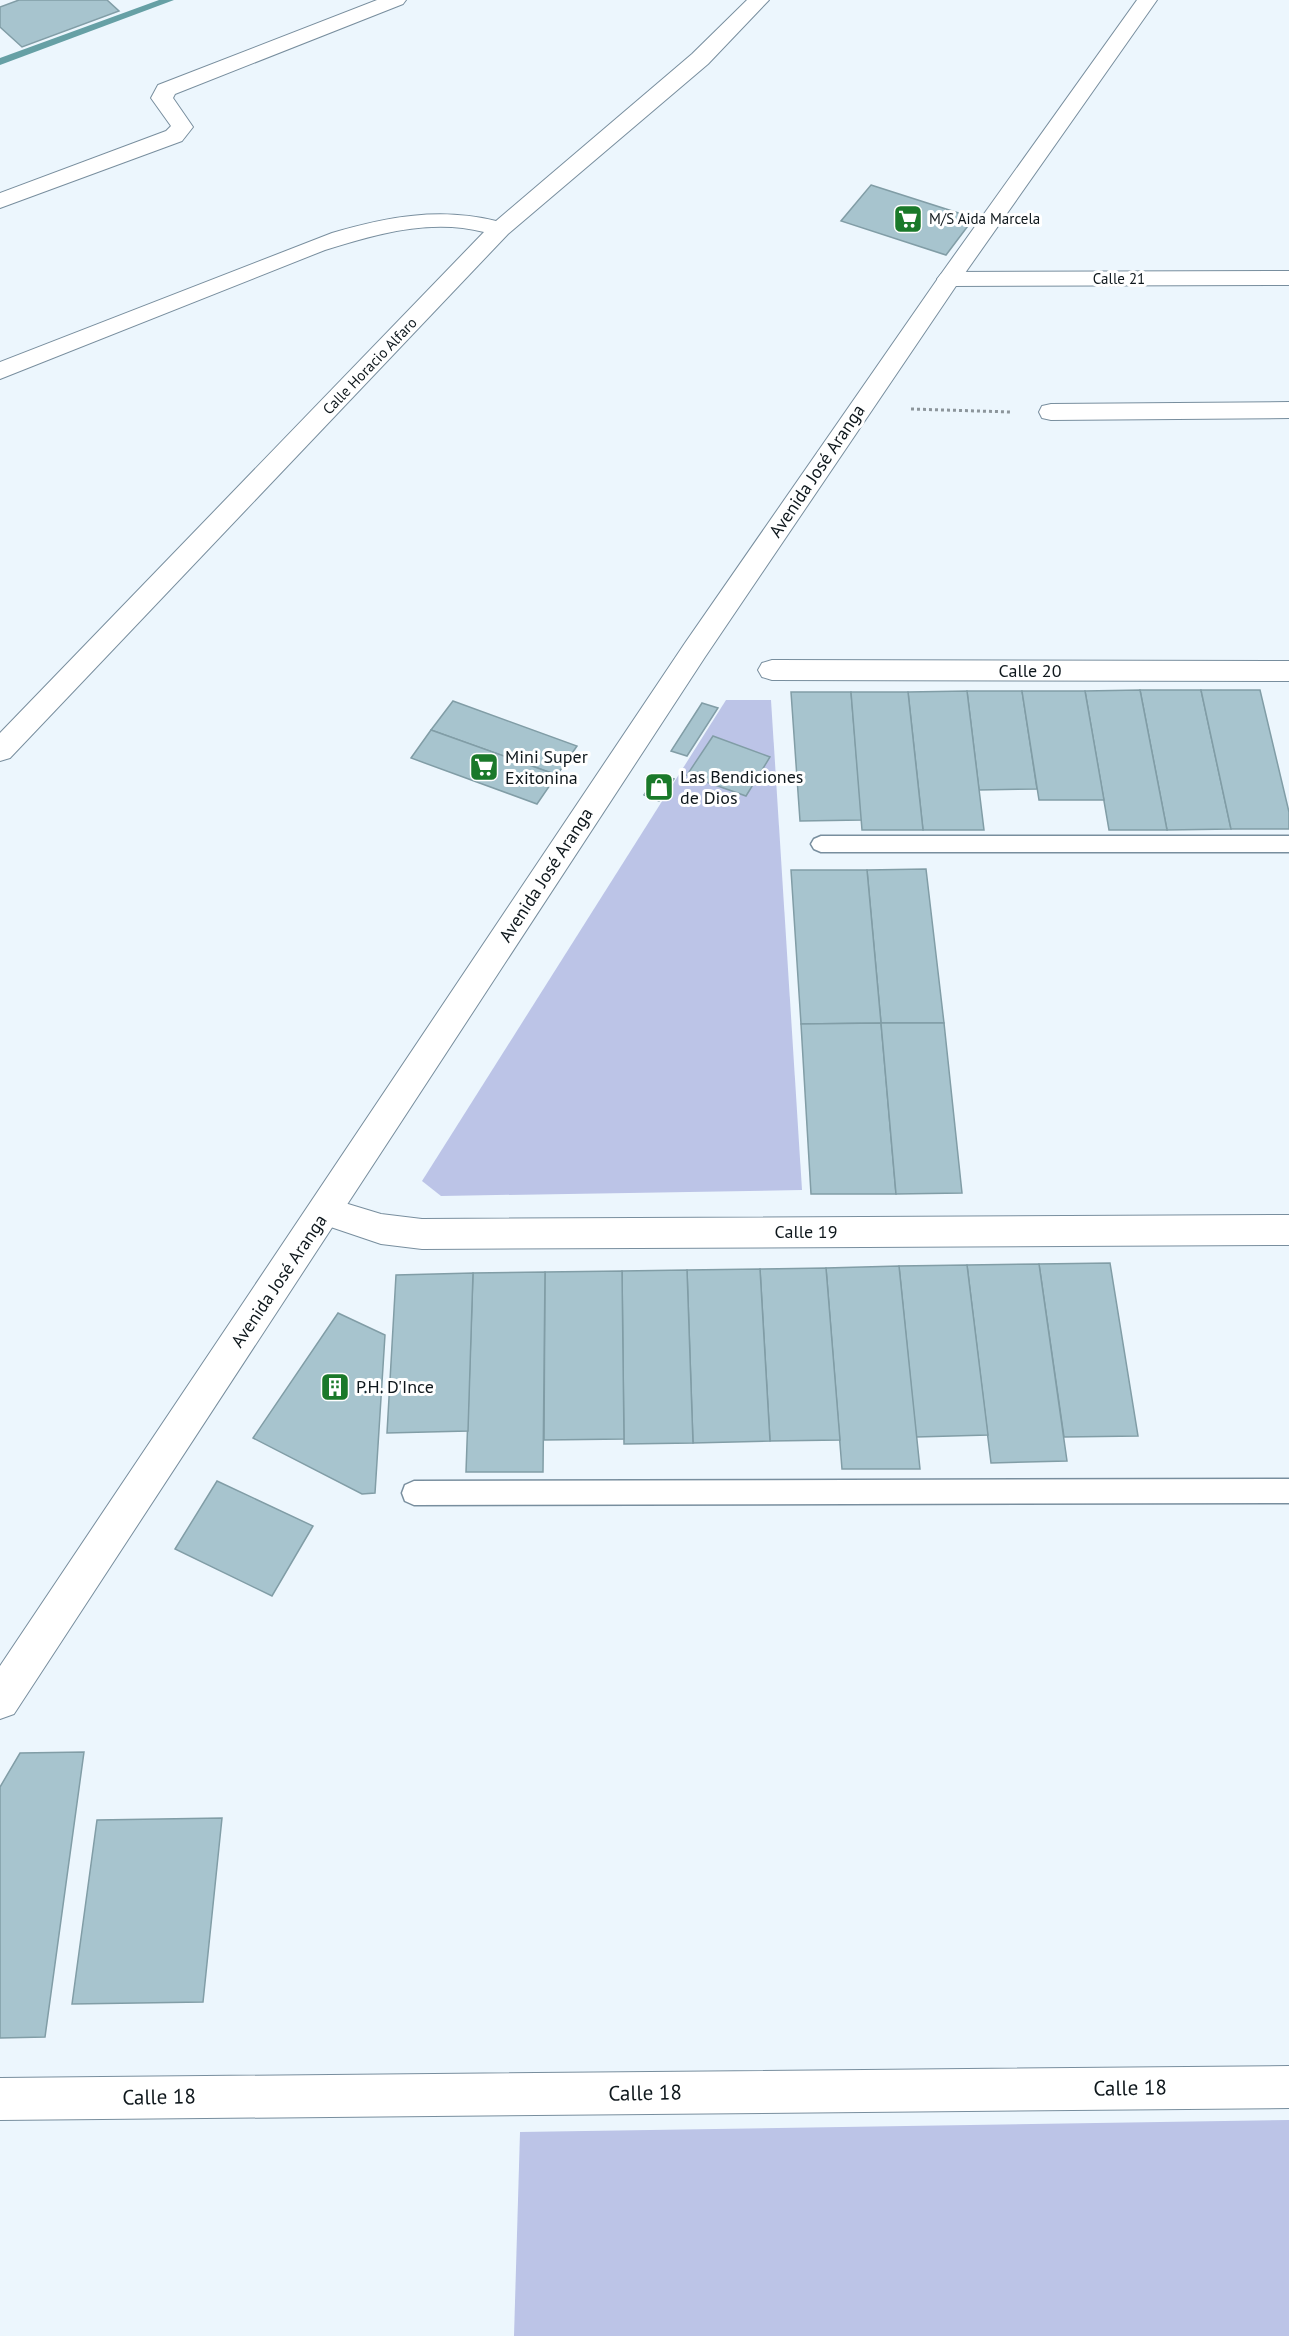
<svg xmlns="http://www.w3.org/2000/svg" width="1289" height="2336" viewBox="0 0 1289 2336" font-family="'PT Sans',sans-serif">
<style>
.green{fill:#bcc4e7}
.lines{fill:none;stroke-linecap:round;stroke-linejoin:round}
.stream{fill:#66a0a5;fill-rule:evenodd}
.building{fill:#a7c4ce;stroke:#819da6;stroke-width:1.5}
.lane-casing{stroke:#788e9e;stroke-width:3}
.street-casing{stroke:#788e9e;stroke-width:2}
.secondary-casing{stroke:#788e9e;stroke-width:2}
.path{stroke:#8c959b;stroke-width:3;stroke-dasharray:3 3;stroke-linecap:butt}
.lane{fill:#fff;fill-rule:evenodd}
.street{fill:#fff;fill-rule:evenodd}
.secondary{fill:#fff;fill-rule:evenodd}
.labels{text-anchor:middle;stroke-width:6;stroke-linejoin:round;paint-order:stroke}
.far-poi-label{font-size:15px;fill:#0e171c;stroke:#fff;text-anchor:start}
.far-street-label{font-size:15px;fill:#0e171c;stroke:#fff}
.street-label{font-size:18px;fill:#0e171c;stroke:#fff}
.poi-label{font-size:18px;fill:#0e171c;stroke:#fff;text-anchor:start}
.near-street-label{font-size:21px;fill:#0e171c;stroke:#fff}
</style>
<rect width="100%" height="100%" fill="#ecf6fd"/>
<g class="green">
<path d="M726,700H771L802,1190L441,1196L422,1181Z"/>
<path d="M1289,2120V2336H514L520,2132Z"/>
</g>
<g class="lines">
<path class="stream" d="M159,0H174L0,65V58Z"/>
</g>
<g class="building">
<path d="M19,0H107L119,11L22,47L0,27V7Z"/>
<path d="M871,185L974,218L946,255L841,221Z"/>
<path d="M1140,690H1201L1231,829L1167,830Z"/>
<path d="M1140,690L1167,830H1109L1085,691Z"/>
<path d="M1201,690H1260L1289,812V829H1231Z"/>
<path d="M967,691H1022L1037,789L979,790Z"/>
<path d="M967,691L984,830H923L908,692Z"/>
<path d="M1022,691H1085L1104,800H1039Z"/>
<path d="M791,692H851L862,820L800,821Z"/>
<path d="M851,692H908L923,830H862Z"/>
<path d="M453,701L577,746L557,775L431,730Z"/>
<path d="M702,703L718,708L687,756L671,751Z"/>
<path d="M431,730L557,775L537,804L411,758Z"/>
<path d="M713,736L770,757L746,796L687,775Z"/>
<path d="M658,774L674,779L659,801L644,795Z"/>
<path d="M926,869L944,1023H881L867,870Z"/>
<path d="M791,870H867L881,1023L801,1024Z"/>
<path d="M881,1023L896,1194H811L801,1024Z"/>
<path d="M881,1023H944L962,1193L896,1194Z"/>
<path d="M1110,1263L1138,1436L1064,1437L1039,1264Z"/>
<path d="M1039,1264L1067,1461L991,1463L967,1265Z"/>
<path d="M967,1265L988,1435L916,1437L899,1266Z"/>
<path d="M899,1266L920,1469H842L826,1268Z"/>
<path d="M826,1268L840,1440L770,1441L760,1269Z"/>
<path d="M760,1269L770,1441L693,1443L687,1270Z"/>
<path d="M687,1270L693,1443L624,1444L622,1271Z"/>
<path d="M622,1271L624,1439L544,1440L545,1272Z"/>
<path d="M545,1272L543,1472H466L473,1273Z"/>
<path d="M473,1273L468,1431L387,1433L396,1275Z"/>
<path d="M338,1313L385,1335L375,1493L362,1494L253,1438Z"/>
<path d="M217,1481L313,1526L272,1596L175,1549Z"/>
<path d="M84,1752L45,2037L0,2038V1787L20,1753Z"/>
<path d="M222,1818L203,2002L72,2004L97,1820Z"/>
</g>
<g class="lines">
<g class="lane-casing">
<g id="lane">
<path d="M821,836H1289V852H821L814,849L811,844L814,839Z"/>
<path d="M1289,1479V1503L414,1505L405,1501L402,1493L405,1485L414,1481Z"/>
</g>
</g>
<g class="street-casing">
<g id="street">
<path d="M377,0H406L403,4L175,94L173,98L193,127L182,141L0,208V193L166,131L171,126L151,98L158,85Z"/>
<path d="M747,0H769L708,64L508,234L10,758L0,761V733L484,232C431,218 376,234 325,250L0,379V362L332,233C387,217 439,207 496,221L692,54Z"/>
<path d="M1289,271V285L949,286L941,284L937,279L941,274L949,272Z"/>
<path d="M1289,402V418L1051,420L1042,418L1039,412L1042,406L1051,404Z"/>
<path d="M772,660L1289,661V681L772,680L762,677L758,670L762,663Z"/>
<path d="M325,1197L381,1214L422,1219L1289,1215V1245L422,1249L381,1244L313,1221L308,1211L313,1201Z"/>
<path d="M1289,2066V2108L0,2120V2078Z"/>
</g>
</g>
<g class="secondary-casing">
<path id="secondary" d="M1137,0H1157L958,283L705,657L14,1714L0,1719V1666L685,643L941,274Z"/>
</g>
<path class="path" d="M911,409L1011,412"/>
<use href="#lane" class="lane"/>
<use href="#street" class="street"/>
<use href="#secondary" class="secondary"/>
</g>
<defs>
<g id="supermarket-square" transform="scale(1.5)"><rect x="-9" y="-9" width="18" height="18" rx="4" fill="#1a792a" stroke="#fff"/><path d="M-6-5.5h2.5l.6 2H6L4.5 2H-2.5L-4.4-4H-6ZM-1.5 3.2a1.3 1.3 0 1 0 .1 0ZM3 3.2a1.3 1.3 0 1 0 .1 0Z" fill="#fff"/></g>
<g id="shop-square" transform="scale(1.5)"><rect x="-9" y="-9" width="18" height="18" rx="4" fill="#1a792a" stroke="#fff"/><path d="M-5-2.5h2.3a2.7 3.5 0 0 1 5.4 0H5L5.5 6h-11ZM-1.5-2.5h3a1.5 2.3 0 0 0-3 0Z" fill="#fff"/></g>
<g id="building-square" transform="scale(1.5)"><rect x="-9" y="-9" width="18" height="18" rx="4" fill="#1a792a" stroke="#fff"/><path d="M-4-6H4V6H1V3H-1V6H-4ZM-2.5-4.3h1.7v1.8h-1.7ZM.8-4.3h1.7v1.8H.8ZM-2.5-1h1.7V.8h-1.7ZM.8-1h1.7V.8H.8Z" fill="#fff"/></g>
</defs>
<g fill-rule="evenodd">
<use href="#supermarket-square" x="908" y="219"/>
<use href="#supermarket-square" x="484" y="767"/>
<use href="#shop-square" x="659" y="787"/>
<use href="#building-square" x="335" y="1387"/>
</g>
<g class="labels">
<g class="far-poi-label">
<text x="929" y="224">M/S Aida Marcela</text>
</g>
<g class="far-street-label">
<text x="1119" y="284">Calle 21</text>
<text transform="translate(370 366) rotate(-46)" y="5">Calle Horacio Alfaro</text>
</g>
<g class="street-label">
<text transform="translate(817 471) rotate(-56)" y="6">Avenida José Aranga</text>
<text x="1030" y="677">Calle 20</text>
<text transform="translate(546 875) rotate(-57)" y="6">Avenida José Aranga</text>
<text x="806" y="1238">Calle 19</text>
<text transform="translate(279 1281) rotate(-56)" y="6">Avenida José Aranga</text>
</g>
<g class="poi-label">
<text x="505" y="763">Mini Super<tspan x="505" dy="21">Exitonina</tspan></text>
<text x="680" y="783">Las Bendiciones<tspan x="680" dy="21">de Dios</tspan></text>
<text x="356" y="1393">P.H. D'Ince</text>
</g>
<g class="near-street-label">
<text transform="translate(1130 2088) rotate(-1)" y="7">Calle 18</text>
<text transform="translate(645 2093) rotate(-1)" y="7">Calle 18</text>
<text transform="translate(159 2097) rotate(-1)" y="7">Calle 18</text>
</g>
</g>
</svg>
